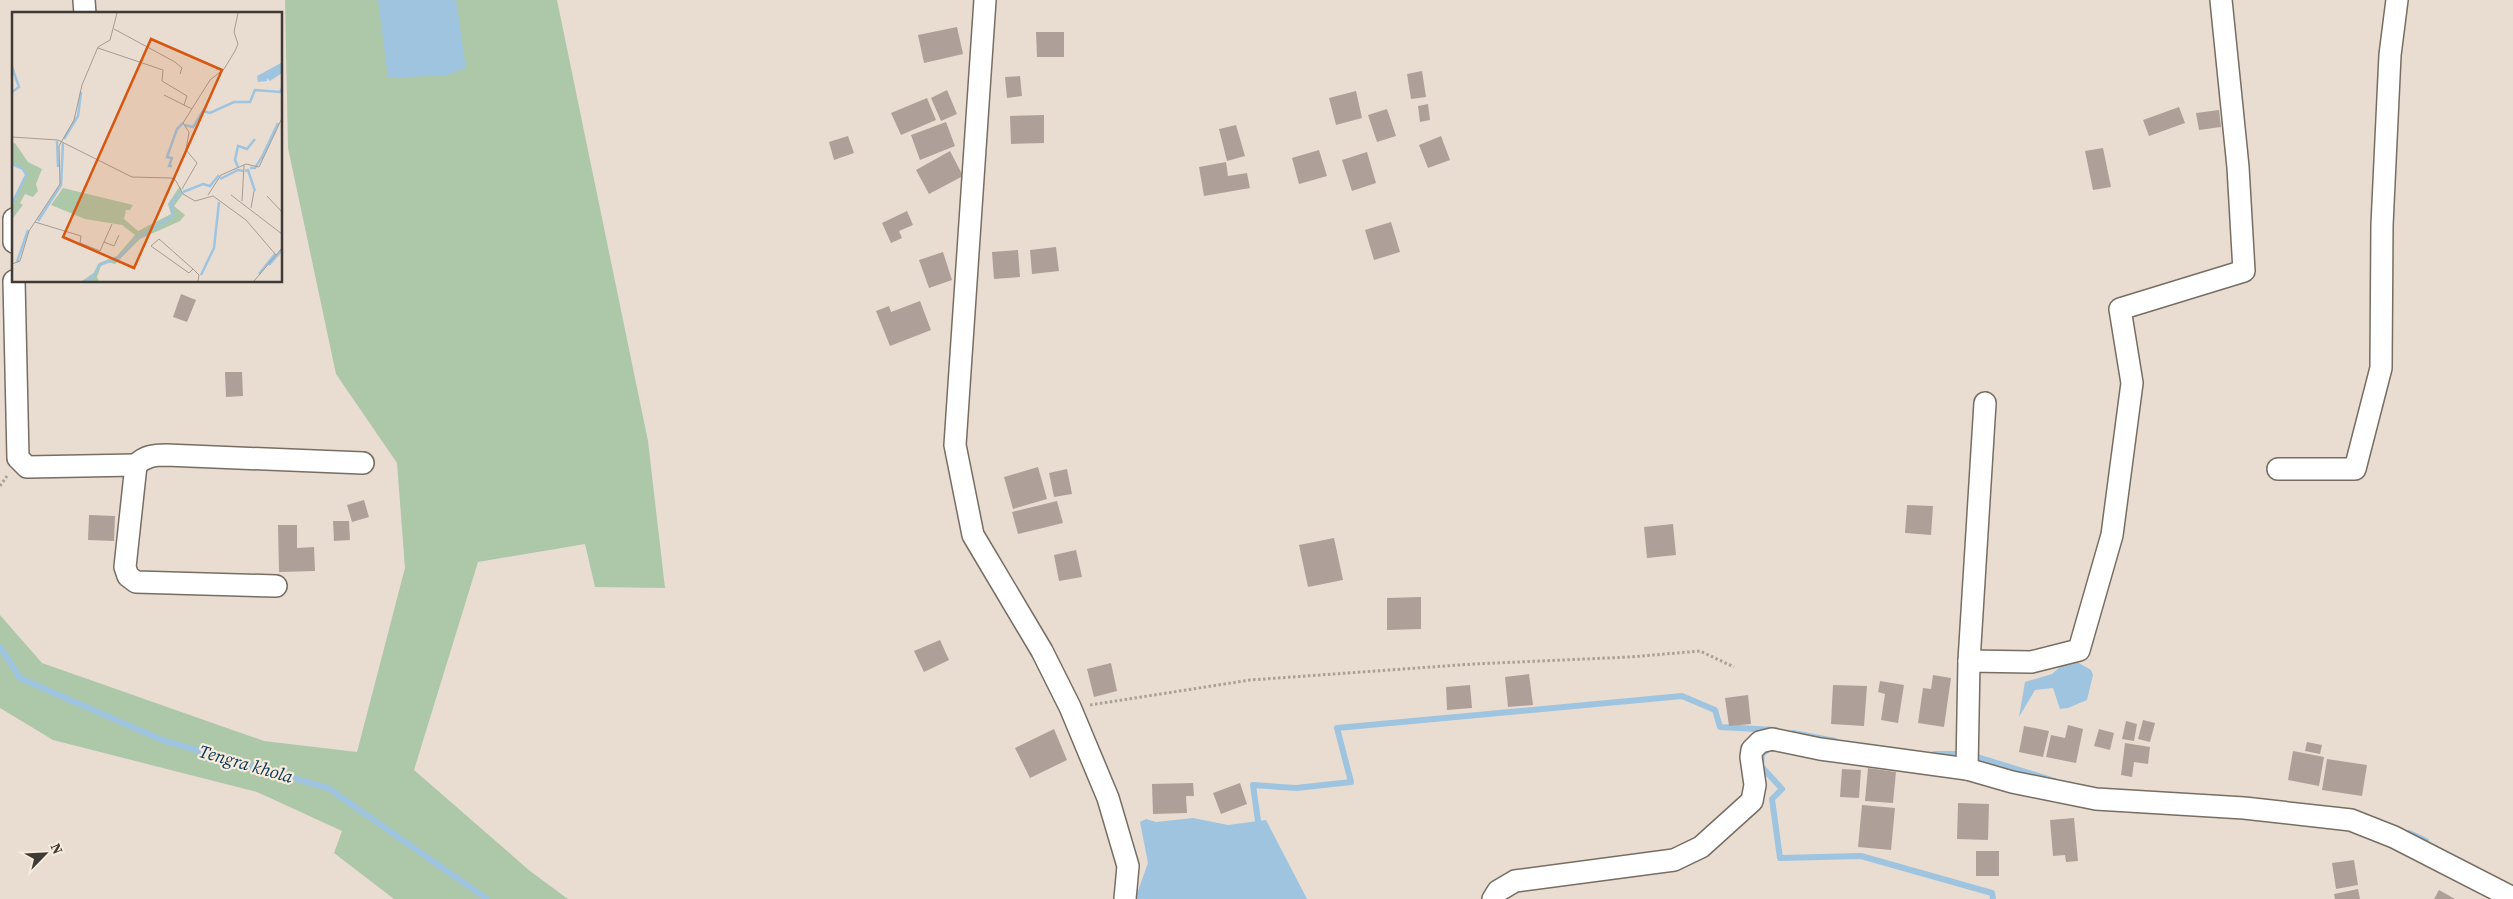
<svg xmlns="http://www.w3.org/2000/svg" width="2513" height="899" viewBox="0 0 2513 899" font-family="'Source Serif 4',serif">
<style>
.green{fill:#adc7a9}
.water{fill:#9ec4e0}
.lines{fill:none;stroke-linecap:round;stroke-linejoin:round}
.stream{stroke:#9ec4e0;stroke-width:6}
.building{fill:#af9f99}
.minor-casing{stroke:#776d62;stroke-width:24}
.path{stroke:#a9a096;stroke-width:3;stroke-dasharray:2.5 2.5;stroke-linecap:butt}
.minor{stroke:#fff;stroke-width:21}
.labels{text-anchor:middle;stroke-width:4.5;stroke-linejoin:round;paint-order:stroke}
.water-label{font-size:18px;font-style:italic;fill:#073854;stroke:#f7ebde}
.inset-river{fill:none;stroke:#9ec4e0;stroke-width:2.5}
.inset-road{fill:none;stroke:#a59c93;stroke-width:1}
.view{fill:#d75610;fill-opacity:0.15;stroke:#d75610;stroke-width:2.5}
.inset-edge{fill:none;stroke:#3f3a35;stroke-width:2.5}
</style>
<rect width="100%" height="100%" fill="#e9ddd1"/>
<path class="green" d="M285,0H557L648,441L665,588L595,587L585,544L478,562L414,770L530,871L568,899H394L334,853L342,831L257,792L53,740L0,708V615L42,663L264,741L357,752L405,568L397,463L336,374L288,148Z"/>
<g class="water">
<path d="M378,0H456L466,68L447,75L388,78Z"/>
<path d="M2070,658L2091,670L2093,675L2087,700L2068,708L2060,709L2053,688L2035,690L2019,717L2025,682L2052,674Z"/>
<path d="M1193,818L1228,825L1266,820L1307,899H1135L1148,863L1140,822L1146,819L1156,822Z"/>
</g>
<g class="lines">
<g class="stream">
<path d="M0,647L20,678L162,740L328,788L487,899"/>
<path d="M1793,733L1835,741"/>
<path d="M1766,751L1762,753L1761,766L1782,789L1772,799L1780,858L1861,856L1992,893L1993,899"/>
<path d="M1934,754H1955"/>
<path d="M1974,756L2055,781"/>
<path d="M1258,821L1253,785L1296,788L1351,782L1337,728L1682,696L1715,710L1720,727L1776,730"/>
<path d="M2409,833L2426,841"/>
</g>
</g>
<g class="building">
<path d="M957,27L963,54L924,63L918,35Z"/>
<path d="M1036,32H1064V57H1037Z"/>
<path d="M1422,71L1426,97L1411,99L1407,74Z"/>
<path d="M1020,76L1022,96L1007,98L1005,77Z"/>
<path d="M947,90L957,114L941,121L931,98Z"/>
<path d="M1356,91L1362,118L1336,125L1329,98Z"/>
<path d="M927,98L936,120L901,135L891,113Z"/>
<path d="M1428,104L1430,120L1420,122L1418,106Z"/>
<path d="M2179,107L2185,123L2149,136L2143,120Z"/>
<path d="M1387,109L1396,136L1377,142L1368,115Z"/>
<path d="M2219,110L2221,127L2199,130L2196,113Z"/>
<path d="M1044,115V143L1011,144L1010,116Z"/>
<path d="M946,122L955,146L920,160L911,135Z"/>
<path d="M1236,125L1245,156L1227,161L1219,129Z"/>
<path d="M848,136L854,153L834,160L829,142Z"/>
<path d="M1441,136L1450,160L1428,168L1419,145Z"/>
<path d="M2103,148L2111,187L2093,190L2085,151Z"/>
<path d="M1319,150L1327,176L1299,184L1292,158Z"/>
<path d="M950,151L963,176L929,194L916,170Z"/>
<path d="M1367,152L1376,183L1352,191L1342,160Z"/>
<path d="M1226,162L1228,176L1247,173L1250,188L1204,196L1199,167Z"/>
<path d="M907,211L913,225L899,231L902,238L891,243L882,223Z"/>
<path d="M1391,222L1400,252L1374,260L1365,230Z"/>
<path d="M1056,247L1059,271L1032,274L1030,250Z"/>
<path d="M1018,250L1020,277L994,279L992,252Z"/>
<path d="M943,252L952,280L929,288L919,260Z"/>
<path d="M181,294L196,300L187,322L173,317Z"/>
<path d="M920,301L931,330L890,346L876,311L889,306L891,312Z"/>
<path d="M225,372H242L243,396L226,397Z"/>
<path d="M1038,467L1047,499L1013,509L1004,477Z"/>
<path d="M1067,469L1072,494L1054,497L1049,473Z"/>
<path d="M364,500L369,517L352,522L347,505Z"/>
<path d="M1057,501L1063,523L1018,534L1012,512Z"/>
<path d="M1907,505L1933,506L1931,535L1905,533Z"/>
<path d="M89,515L115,516L114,541L88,540Z"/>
<path d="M333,521H349L350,540L334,541Z"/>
<path d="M1673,524L1676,555L1647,558L1644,527Z"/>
<path d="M278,525H297V548L314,547L315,571L279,572Z"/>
<path d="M1334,538L1343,580L1308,587L1299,545Z"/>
<path d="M1076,550L1082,577L1059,581L1054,555Z"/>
<path d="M1421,597V629L1387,630V598Z"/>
<path d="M940,640L949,660L924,672L914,651Z"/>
<path d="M1111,663L1117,691L1094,697L1087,669Z"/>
<path d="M1529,674L1533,705L1508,707L1505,677Z"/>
<path d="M1933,675L1951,678L1944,727L1918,723L1923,688L1931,689Z"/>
<path d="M1880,681L1904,685L1898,723L1881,720L1885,694L1878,692Z"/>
<path d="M1470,685L1472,708L1447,710L1446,687Z"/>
<path d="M1833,685L1867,686L1864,726L1831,724Z"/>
<path d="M1748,695L1751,724L1729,726L1725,698Z"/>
<path d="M2143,720L2155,723L2150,742L2138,739Z"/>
<path d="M2126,721L2137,724L2134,741L2122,739Z"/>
<path d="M2068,725L2083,729L2076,763L2046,757L2051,735L2065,738Z"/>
<path d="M2024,726L2049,731L2043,757L2019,752Z"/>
<path d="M1054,729L1067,760L1030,778L1015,748Z"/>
<path d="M2099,729L2114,733L2110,750L2094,746Z"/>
<path d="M2307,742L2322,745L2320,754L2305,751Z"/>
<path d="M2125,743L2150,747L2148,764L2134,762L2132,777L2121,775Z"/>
<path d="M2293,751L2324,757L2319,786L2288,780Z"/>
<path d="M2327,759L2367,765L2362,796L2322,790Z"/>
<path d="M1868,768L1896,772L1893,803L1865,801Z"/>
<path d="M1842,769L1861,770L1859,798L1840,797Z"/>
<path d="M1193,783L1194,796H1186L1187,813L1153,814L1152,784Z"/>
<path d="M1240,783L1247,804L1221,814L1213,793Z"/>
<path d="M1958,803L1989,804L1988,840L1957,839Z"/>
<path d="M1862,805L1895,808L1891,850L1858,847Z"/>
<path d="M2074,818L2078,861L2066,862L2065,855L2053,856L2050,820Z"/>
<rect x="1976" y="851" width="23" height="25"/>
<path d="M2354,860L2358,885L2336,889L2332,863Z"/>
<path d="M2358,889L2360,899H2335L2334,894Z"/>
<path d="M2439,890L2455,899H2434Z"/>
</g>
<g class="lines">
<g class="minor-casing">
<g id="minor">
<path d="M84,0L85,14"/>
<path d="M985,0L955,445L973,535L1042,651L1070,707L1108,798L1128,866L1125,899"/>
<path d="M14,219V242"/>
<path d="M14,281L18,458L27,467L136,465L125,567L128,576L136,582L276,586"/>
<path d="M136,465C145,456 154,455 166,455L363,463"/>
<path d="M2278,469H2355L2381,368L2382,225L2390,55L2397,0"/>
<path d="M1969,661L1985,403"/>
<path d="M1967,769L1969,661L2031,662L2079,650L2112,535L2132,383L2120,309L2244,271L2238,167L2221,0"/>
<path d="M1493,899L1498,891L1515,881L1674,860L1701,847L1752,801L1755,785L1751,757L1752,750L1760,742L1772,739L1820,749L1967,769L2012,782L2096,799L2244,808L2351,820L2394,837L2513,898"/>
</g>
</g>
<g class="path">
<path d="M0,486L7,476"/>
<path d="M1090,705L1250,680L1473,664L1630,657L1700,651L1734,667"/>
</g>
<use href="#minor" class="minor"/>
</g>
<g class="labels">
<g class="water-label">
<text transform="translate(246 764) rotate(16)" y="6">Tengra khola</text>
</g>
</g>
<g transform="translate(12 12)">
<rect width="270" height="270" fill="#e9ddd1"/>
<path d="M3,131L16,150L30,157L24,172L26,179L21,185L13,182L8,191L11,193L0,207L1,187L14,163L11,157L0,152V132ZM168,174L171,182L162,194L173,203L168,209L128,227L103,252L95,250L89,254L85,265L87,269H70L83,260L87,251L105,244L123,223L110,213L73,207L39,193L51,176L121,193L118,198H114L112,207L126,219L159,202L156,192Z" fill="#adc7a9"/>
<path d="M269,51L270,61L258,69L255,66V69L246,70L245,64Z" fill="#9ec4e0"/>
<path class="inset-river" d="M0,55L7,75L0,80M173,113L181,115L191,99L198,101L222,90H238L243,78L268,80L270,76M52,127L66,104L69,80M45,129L46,155M0,152L11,157L14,163L0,192M160,154H157L160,146L155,145L165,117L171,111M226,155L223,148L226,134L235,137L243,127M238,156H243L250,145L266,111M233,159L236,158L243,179M208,167L226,158L231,159M171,180L191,172L198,174L207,163M26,209L49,173L51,131M5,250L16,218M257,253L270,238M247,262L263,242M189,263L202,236L207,190M73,269L81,265L87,253L105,247L125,226L161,204L159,191L169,180"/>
<path class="inset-road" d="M102,17L163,50L170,56L168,62M86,36L151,58L150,69L175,84L172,93L180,97M152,83L172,93M0,125L46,128L120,165L159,166L164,169L171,182L183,189L201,184L234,208L264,243M170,177L185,151L174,138L177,120L171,111L198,68L212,57L223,39L226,32L222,20L226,1M196,183L209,163L234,152L247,155L270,106M219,183L270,222M255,184L270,200M230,189L232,153M239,196L242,179M23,210L69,224L68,231L88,239L92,230L102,234L107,223M92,230L100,212M0,252L8,249L17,219L48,172L47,134L62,108L70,73L86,35L98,28L105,1M181,257L177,261L139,234L147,227L181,257L187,263L186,269M242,269L270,236"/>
<path class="view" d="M139,27L210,58L122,256L51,225Z"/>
<rect width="270" height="270" class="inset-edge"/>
</g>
<g transform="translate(45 854) rotate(66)" stroke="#f7ebde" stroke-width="4" paint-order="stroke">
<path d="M0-4L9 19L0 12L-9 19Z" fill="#3f3a35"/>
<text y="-8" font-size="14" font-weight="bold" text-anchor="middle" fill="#3f3a35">N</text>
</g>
</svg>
